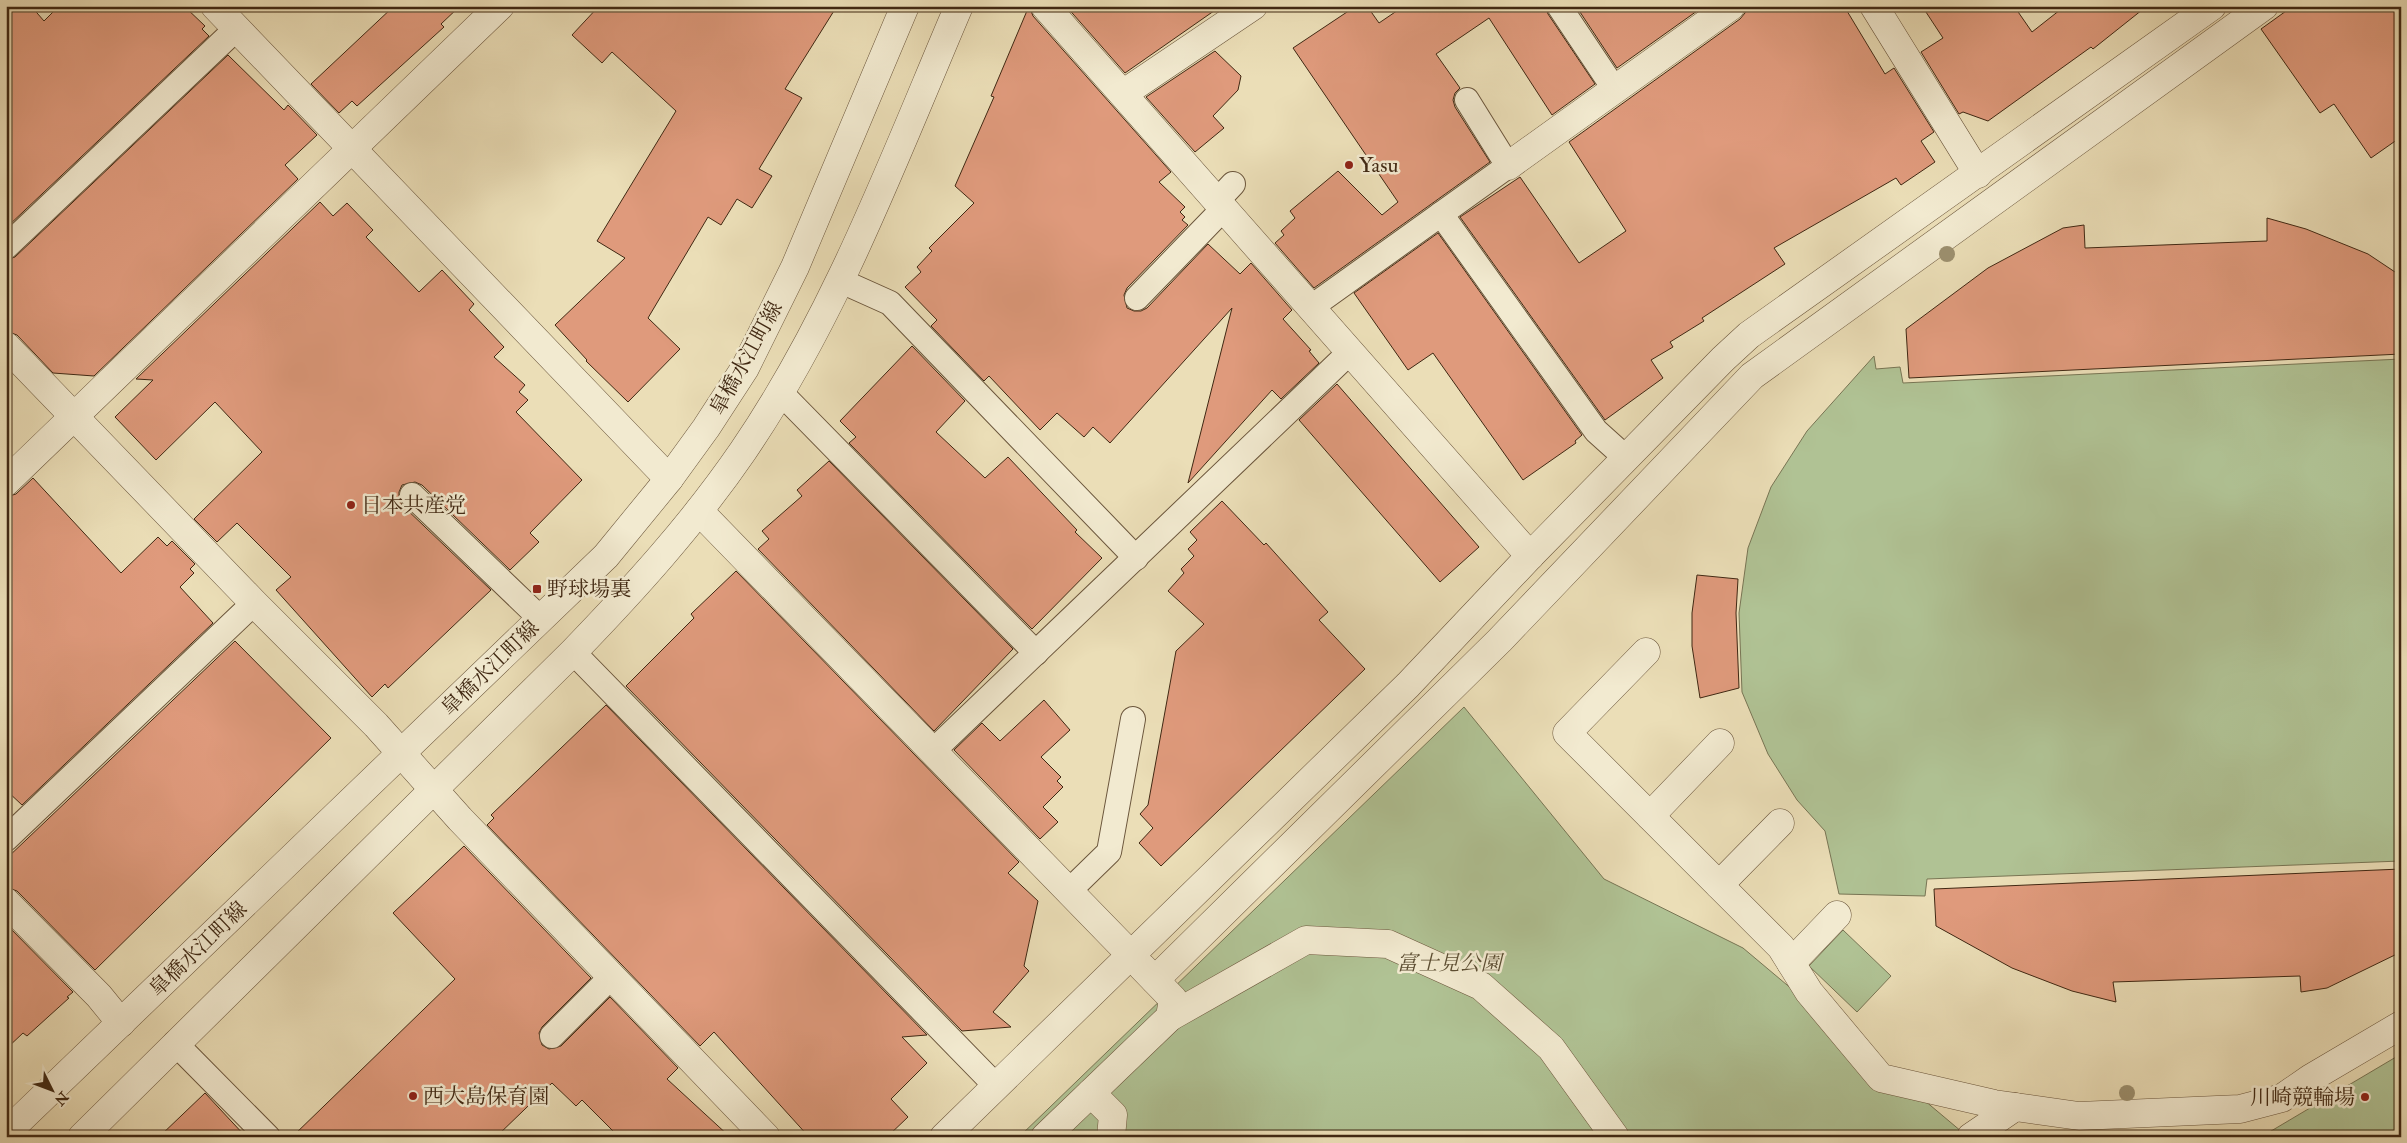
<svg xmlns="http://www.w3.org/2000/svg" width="2407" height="1143" viewBox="0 0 2407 1143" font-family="'IM FELL Double Pica','Noto Serif JP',serif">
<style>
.park{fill:#b0c294;stroke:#787554}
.building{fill:#df9a7c;stroke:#402813}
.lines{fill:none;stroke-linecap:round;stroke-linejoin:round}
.service-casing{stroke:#6b563c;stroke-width:26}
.pedestrian-casing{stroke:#6b563c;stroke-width:29}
.minor-casing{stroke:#6b563c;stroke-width:29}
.tertiary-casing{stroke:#6b563c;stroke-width:29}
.service{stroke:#f2ead0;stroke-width:24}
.pedestrian{stroke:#f2ead0;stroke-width:28}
.minor{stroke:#f2ead0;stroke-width:28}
.tertiary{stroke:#f2ead0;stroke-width:28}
.tree{fill:#9c8f6e}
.poi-dot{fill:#8f2418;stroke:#f2ead0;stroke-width:2}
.labels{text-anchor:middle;stroke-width:5;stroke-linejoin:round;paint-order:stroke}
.poi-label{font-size:21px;fill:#402813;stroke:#f2ead0;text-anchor:start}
.street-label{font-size:21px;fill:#402813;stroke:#f2ead0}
.park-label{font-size:21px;font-style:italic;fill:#5c4e33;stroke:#f2ead0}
</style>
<rect width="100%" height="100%" fill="#ebdeb7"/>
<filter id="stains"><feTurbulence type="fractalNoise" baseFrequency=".004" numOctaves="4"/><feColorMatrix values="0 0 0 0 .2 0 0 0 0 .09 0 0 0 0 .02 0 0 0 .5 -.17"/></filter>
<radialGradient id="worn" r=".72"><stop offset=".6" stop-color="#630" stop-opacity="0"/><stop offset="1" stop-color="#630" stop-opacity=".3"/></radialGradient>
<g class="park">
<path d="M1874,356L1876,369L1900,367L1903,383L2401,359V861L1927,879L1925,896L1839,894L1825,831L1797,800L1768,754L1742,692L1739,613L1748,548L1771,487L1807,431Z"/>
<path d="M1464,707L1604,879L1743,948L1968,1137H1019Z"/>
<path d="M1843,930L1891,976L1857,1012L1809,966Z"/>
<path d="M2401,1054V1137H2261L2396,1057Z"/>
</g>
<g class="building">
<path d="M6,6H31L44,21L59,6H184L205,26L202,29L209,36L6,228Z"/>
<path d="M394,6H460L441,24L444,27L357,106L352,101L339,113L311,84Z"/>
<path d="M599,6H837L785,89L802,98L759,169L772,176L752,208L737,199L721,225L708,217L648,318L680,349L628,402L586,361L587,360L555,325L625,258L597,241L676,111L612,52L602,63L572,35Z"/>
<path d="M1029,6L1033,16L1171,172L1159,182L1185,207L1180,212L1185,217L1182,220L1188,225L1127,288L1124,295L1127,308L1134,311H1141L1147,308L1208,244L1240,274L1251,263L1292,310L1283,319L1311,350L1309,351L1319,363L1281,399L1272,390L1188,483L1232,308L1110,443L1093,427L1084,437L1057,413L1040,430L989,376L984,381L931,326L937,320L905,287L921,272L917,267L932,251L929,248L974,203L955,186L994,97L991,96Z"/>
<path d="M1066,6H1221L1125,73Z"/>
<path d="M1356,6H1367L1379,23L1404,6H1545L1548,14L1595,84L1552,115L1489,18L1436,54L1460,88L1455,93L1453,100L1455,107L1490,162L1314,288L1275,243L1284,235L1281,231L1295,218L1290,211L1338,171L1382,215L1398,202L1293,48Z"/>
<path d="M1576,6H1704L1617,68Z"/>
<path d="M1746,6H1844L1885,74L1894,68L1934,132L1921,141L1935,162L1901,185L1896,178L1774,248L1785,264L1702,318L1704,321L1670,342L1673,347L1651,360L1663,378L1605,420L1460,217L1520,177L1579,263L1626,231L1569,142L1740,19L1745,13Z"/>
<path d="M1922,6H2014L2032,32L2065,6H2147L2093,49L2091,47L1988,121L1963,112L1959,114L1921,52L1943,38Z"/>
<path d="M2293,6H2401V137L2371,158L2334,104L2320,113L2261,29Z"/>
<path d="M1215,51L1241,76L1238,90L1213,116L1224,128L1195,152L1146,97Z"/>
<path d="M228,55L284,110L288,105L317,135L285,165L298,179L94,376L53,373L17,335L6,331V260L15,257Z"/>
<path d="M320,202L333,216L347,203L373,230L366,237L419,292L442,270L474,304L469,310L504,347L494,357L525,385L519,392L528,400L516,412L582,480L530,533L539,542L510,570L422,485L415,482L402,485L399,492V499L402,505L491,590L388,688L385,684L372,697L276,590L291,577L237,523L217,542L194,519L262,452L215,402L156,460L115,417L153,380L136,379Z"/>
<path d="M2267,218L2306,229L2368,254L2401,276V354L1909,378L1906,329L1988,268L2063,228L2084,225L2085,248L2267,241Z"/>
<path d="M1438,233L1582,435L1575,441L1576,443L1523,480L1433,353L1408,370L1354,293Z"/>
<path d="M912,346L965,401L936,432L985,478L1008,457L1077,530L1075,532L1102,558L1032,629L849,443L856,437L840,421Z"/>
<path d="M1337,384L1479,547L1440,582L1299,420Z"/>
<path d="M829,461L1013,649L934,731L758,549L769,539L762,531L802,496L797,490Z"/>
<path d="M33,478L121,573L158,537L167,546L172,541L195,564L190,569L194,573L180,587L213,623L22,805L6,790V497L16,494Z"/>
<path d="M1222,501L1264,545L1266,543L1328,612L1319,620L1365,669L1161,866L1139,843L1153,828L1140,814L1148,805L1176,651L1204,624L1168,591L1184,573L1181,569L1194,556L1188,549L1197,540L1190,532Z"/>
<path d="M736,571L1019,862L1008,873L1038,901L1024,966L1029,971L993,1012L1011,1027L962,1031L626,686L694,618L691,614Z"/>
<path d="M1697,575L1738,579L1736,613L1739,688L1700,698L1692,646V613Z"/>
<path d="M235,641L331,738L95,970L17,891L6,887V859Z"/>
<path d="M1044,700L1070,730L1041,757L1061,777L1057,781L1063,787L1043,807L1058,822L1040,839L954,750L982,723L1000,741Z"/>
<path d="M606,705L927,1035L902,1037L927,1063L891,1099L908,1117L887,1137H809L714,1032L700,1046L487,825L494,818L491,815Z"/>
<path d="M464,846L591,978L542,1027L539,1033L542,1045L549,1049L561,1046L610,997L678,1068L667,1079L730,1137H619L582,1100L576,1106L552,1083L496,1137H292L455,979L393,913Z"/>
<path d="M2401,869V952L2327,988L2301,992L2300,976L2113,982L2116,1002L2072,991L2012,968L1936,926L1934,889Z"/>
<path d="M6,924L73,992L67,997L69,998L27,1036L23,1033L6,1049Z"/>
<path d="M205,1093L246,1137H159Z"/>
</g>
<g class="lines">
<g class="service-casing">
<g id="service">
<path d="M1559,6L1615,90"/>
<path d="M1217,201L1233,184"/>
<path d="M1441,214L1596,431L1626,458"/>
<path d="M6,247L236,29"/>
<path d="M841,281L890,303L1136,558"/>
<path d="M1137,298L1224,208"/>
<path d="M1310,308L1508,166L1467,100"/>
<path d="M780,392L1036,653"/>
<path d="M412,495L541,619"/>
<path d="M573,652L997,1087"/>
<path d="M932,752L1350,352"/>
<path d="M6,839L254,603"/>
<path d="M1069,891L1109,852L1133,719"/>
<path d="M552,1036L612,976"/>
<path d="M175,1043L268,1137"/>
</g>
</g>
<g class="pedestrian-casing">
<g id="pedestrian">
<path d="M1646,652L1567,733L1781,947L1809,992L1881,1078L1994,1104L2079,1116L2240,1109L2282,1098L2311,1078L2401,1025"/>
<path d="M1650,816L1720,743"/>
<path d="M1719,885L1780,823"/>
<path d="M1791,963L1837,915"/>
<path d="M1155,980L1500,640L1752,376L2264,6"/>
<path d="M1170,1017L1306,940L1388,944L1481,986L1551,1048L1615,1137"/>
<path d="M1091,1093L1113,1115L1111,1137"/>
<path d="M1045,1137L1170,1017L1173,999L1142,967"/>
<path d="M1971,1137L2015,1107"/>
</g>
</g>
<g class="minor-casing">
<g id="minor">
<path d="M215,6L669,479"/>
<path d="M1045,6L1530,556"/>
<path d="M1874,6L1978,174"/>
<path d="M1124,93L1253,6"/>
<path d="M1508,166L1731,6"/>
<path d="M6,346L254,603L376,725L460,819L766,1137"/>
<path d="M6,482L500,6"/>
<path d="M699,511L1132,956"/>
<path d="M6,902L99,996L121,1023"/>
<path d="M944,1137L1408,685L1530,556L1723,359L1749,335L2212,6"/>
</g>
</g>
<g class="tertiary-casing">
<g id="tertiary">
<path d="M6,1133L606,556L669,479L706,428L745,368L795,267L905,6"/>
<path d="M82,1137L573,652C634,589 693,524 743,451C836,315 894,158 959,6"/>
</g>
</g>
<use href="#service" class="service"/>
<use href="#pedestrian" class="pedestrian"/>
<use href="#minor" class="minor"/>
<use href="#tertiary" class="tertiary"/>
</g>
<g class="tree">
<circle cx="1947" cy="254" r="8"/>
<circle cx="2127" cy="1093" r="8"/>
</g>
<g class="poi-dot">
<circle cx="1349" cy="165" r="5"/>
<circle cx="351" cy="505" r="5"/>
<rect x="532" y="584" width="10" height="10" rx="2.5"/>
<circle cx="413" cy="1096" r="5"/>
<circle cx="2365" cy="1097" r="5"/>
</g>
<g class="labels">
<g class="poi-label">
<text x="1359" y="172">Yasu</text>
<text x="361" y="512">日本共産党</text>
<text x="547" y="596">野球場裏</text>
<text x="423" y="1103">西大島保育園</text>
<text x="2355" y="1104" text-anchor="end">川崎競輪場</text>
</g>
<g class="street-label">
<text transform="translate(746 358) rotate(-61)" y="7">皐橋水江町線</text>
<text transform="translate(490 668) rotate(-44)" y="7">皐橋水江町線</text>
<text transform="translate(198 949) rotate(-44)" y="7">皐橋水江町線</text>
</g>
<g class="park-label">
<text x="1449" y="970">富士見公園</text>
</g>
</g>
<rect width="2407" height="1143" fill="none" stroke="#ebdeb7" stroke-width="25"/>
<rect x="8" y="8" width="2392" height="1128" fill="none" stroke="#402813" stroke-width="2.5"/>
<rect x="12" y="12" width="2382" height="1118" fill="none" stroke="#402813"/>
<g transform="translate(52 1090) rotate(132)" stroke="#f2ead0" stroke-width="4" paint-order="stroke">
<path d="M0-4L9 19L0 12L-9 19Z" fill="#402813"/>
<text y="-8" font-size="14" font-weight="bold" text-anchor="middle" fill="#402813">N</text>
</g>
<rect width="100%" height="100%" filter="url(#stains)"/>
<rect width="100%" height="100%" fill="url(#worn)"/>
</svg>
